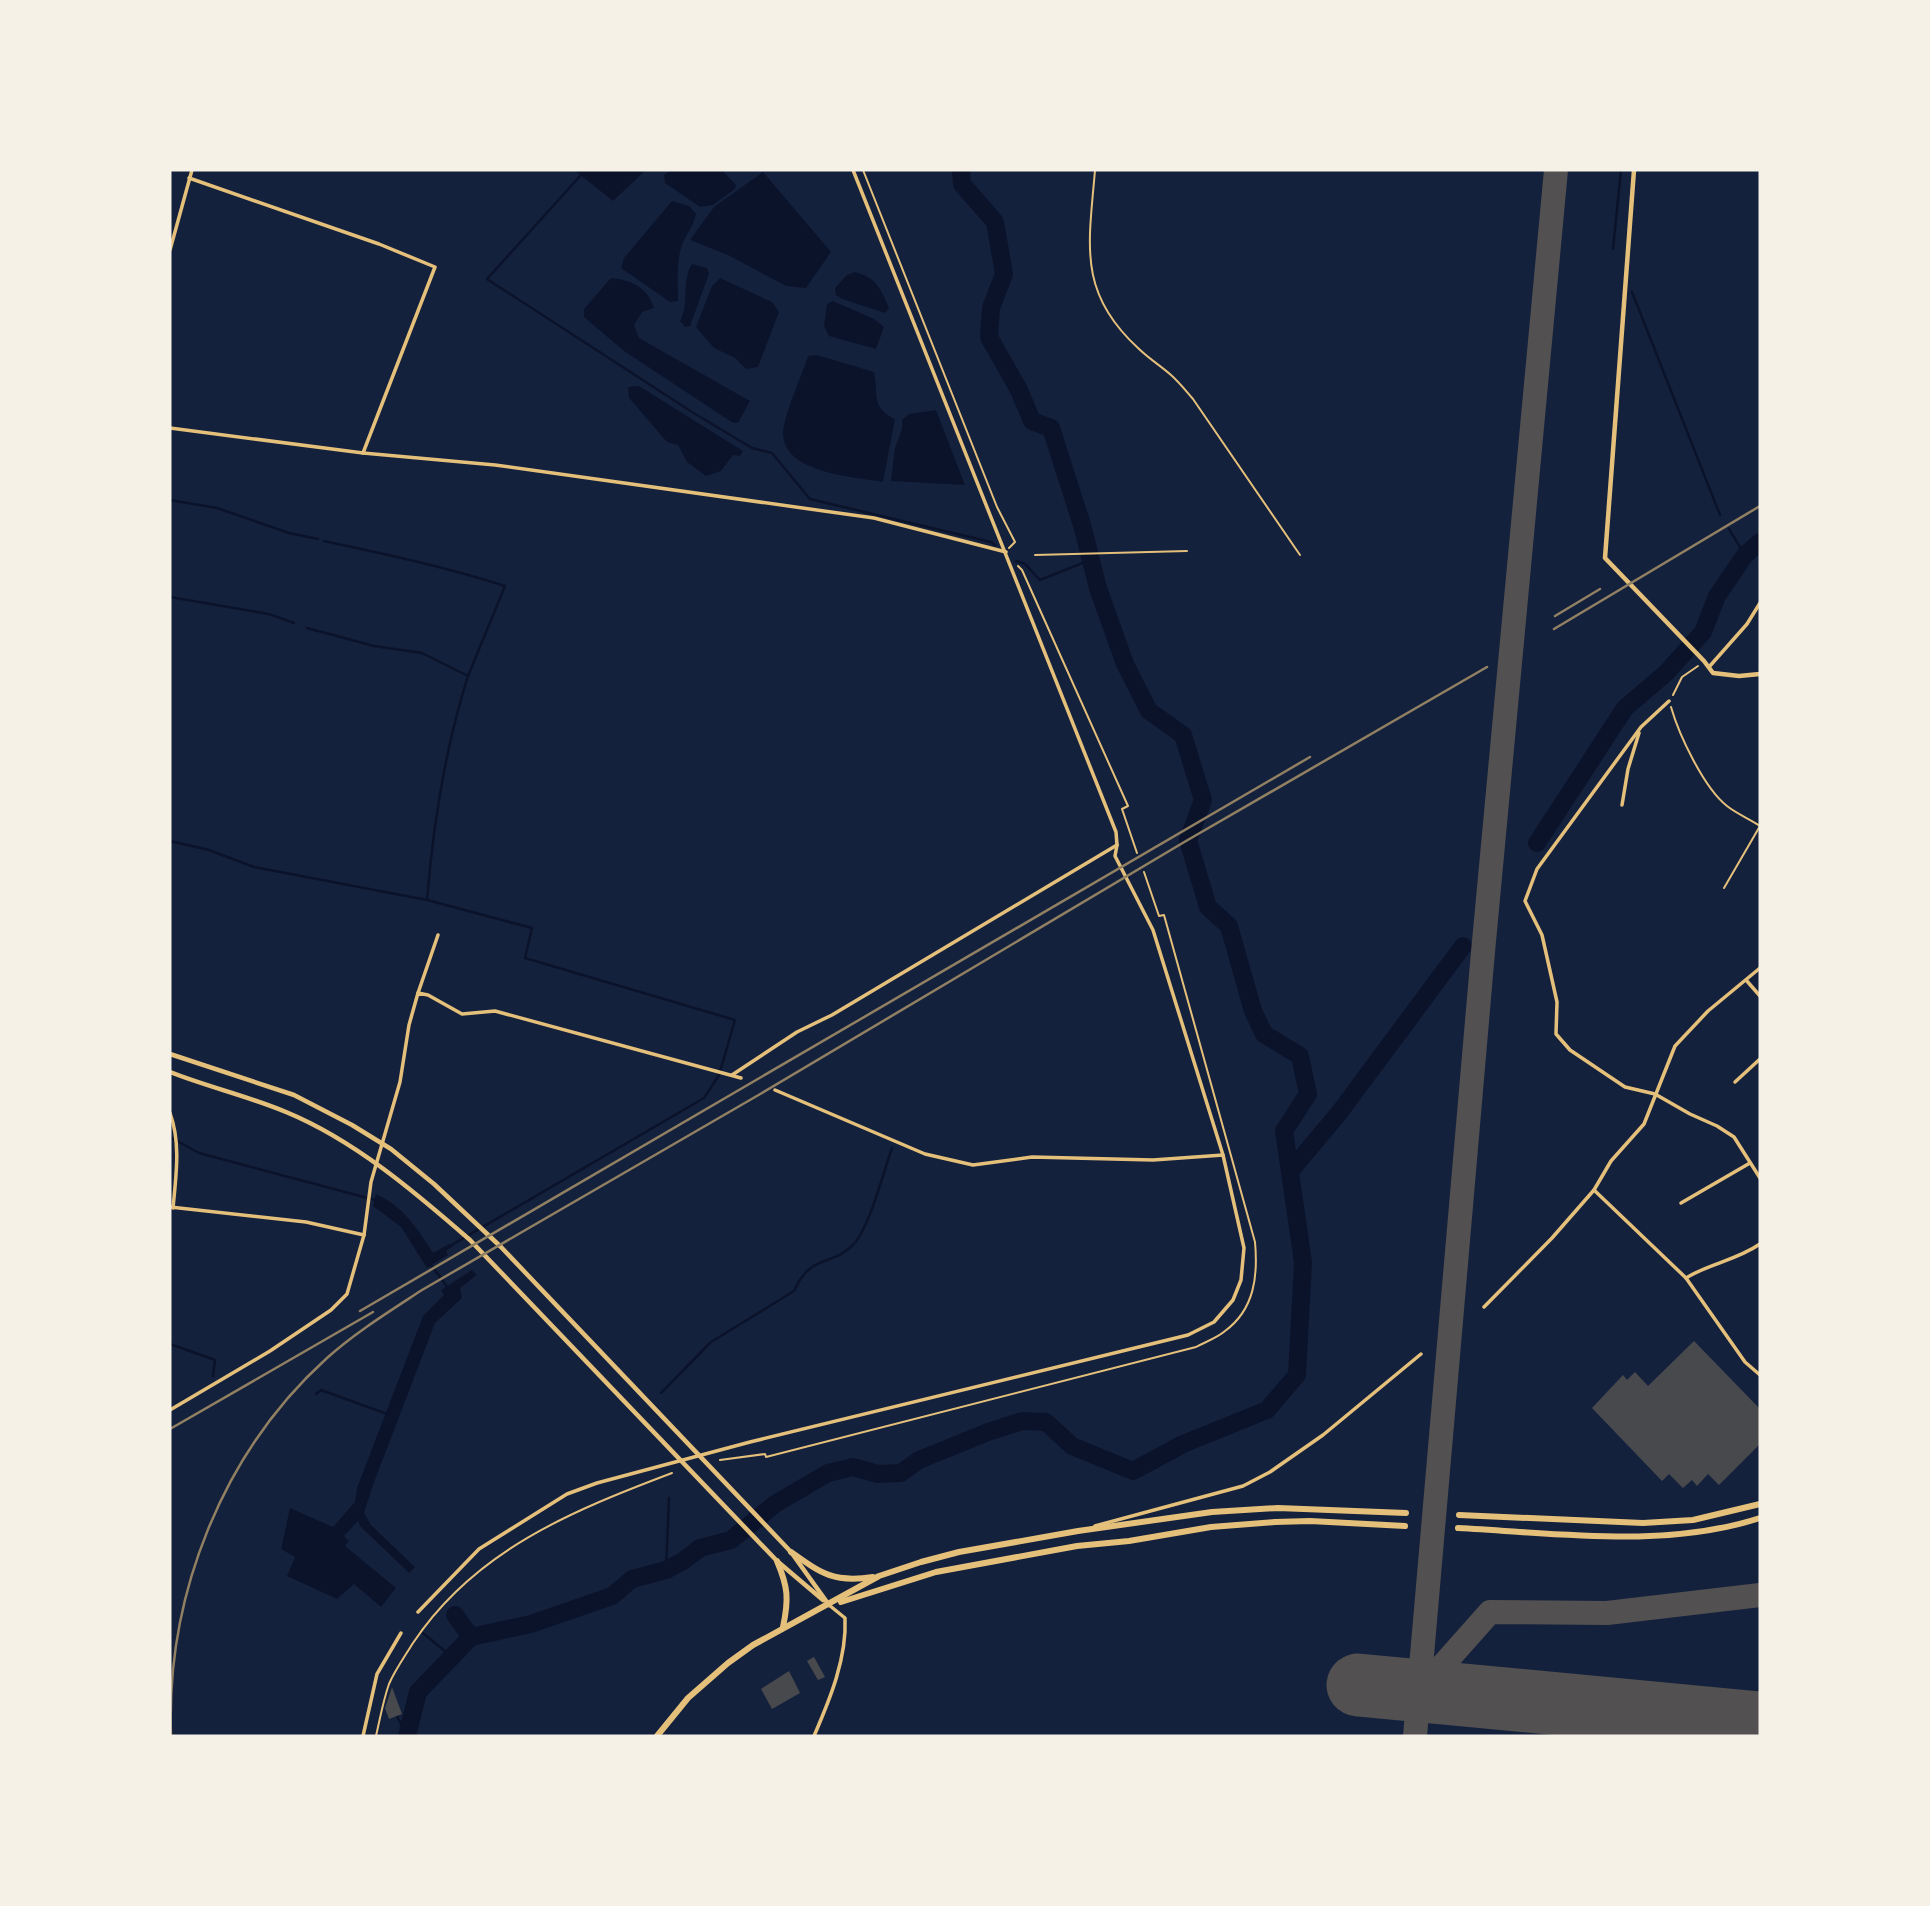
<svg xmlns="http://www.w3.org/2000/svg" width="1930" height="1906" viewBox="0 0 1930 1906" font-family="'Varela Round',sans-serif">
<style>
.water{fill:#0b132b}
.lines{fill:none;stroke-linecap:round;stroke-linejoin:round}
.stream{stroke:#0b132b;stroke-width:2.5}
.river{stroke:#0b132b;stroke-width:18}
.taxiway{stroke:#525050;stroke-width:24}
.runway{stroke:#525050;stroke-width:63}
.building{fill:#48494c}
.path{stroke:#e5c07b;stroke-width:2}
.service{stroke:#e5c07b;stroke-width:2}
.minor{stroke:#e5c07b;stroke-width:3.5}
.tertiary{stroke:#e5c07b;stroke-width:4.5}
.primary{stroke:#e5c07b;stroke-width:6}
.rail{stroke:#918062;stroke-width:2.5}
</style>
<rect width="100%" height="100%" fill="#14213d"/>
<g class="water">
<path d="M574,170H646L613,201Z"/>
<path d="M671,170H722L736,185L735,189L713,205L700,207L665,183L664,175Z"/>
<path d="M763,172L831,252L806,288L786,286L728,255L690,240L714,207Z"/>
<path d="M672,201L689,206L696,214C694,226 686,234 682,245C676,263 678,282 678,301L670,302L621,268L624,258Z"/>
<path d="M692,264L707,268L709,274L690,326L685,327L680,321C690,303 681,280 692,264Z"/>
<path d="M855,272C877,278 881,289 889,308L885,313L842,299L836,295L835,288L847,275Z"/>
<path d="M611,278C632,280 648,288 654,308L642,312L634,325L639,338L750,401L738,423H733L624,351L584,317V309Z"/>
<path d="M720,278L772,302L779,312L758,367L746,369L735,358L714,348L696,327L712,286Z"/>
<path d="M833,301L874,319L884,327L876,349L829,336L824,326L827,304Z"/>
<path d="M817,355L874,372C879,394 870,407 895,419L883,482C854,477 784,473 783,434C783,417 802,375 808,356Z"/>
<path d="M639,386L743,451L740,456L733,455L721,471L706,476L687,462L678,445L667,442L629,398L628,387Z"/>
<path d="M936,410L965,485L891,481L895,448L902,429V420L909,414Z"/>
<path d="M376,1194C403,1206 418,1229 433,1253L449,1244L452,1247L446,1251L448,1255L427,1268L401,1227L373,1206Z"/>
<path d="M472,1270L477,1275L460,1288L462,1298L435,1323L373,1485L364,1513L371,1525L415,1567L409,1573L360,1526L358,1521L344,1536L349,1541L345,1546L396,1588L381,1607L354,1584L337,1599L287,1576L295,1557L281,1549L290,1508L333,1527L355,1502L357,1488L423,1316L444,1295L441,1290Z"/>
</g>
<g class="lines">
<g class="stream">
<path d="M581,175L487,279L692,412L752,448L772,453L810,499L991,542L995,545"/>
<path d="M1613,249L1621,170"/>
<path d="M1632,292L1720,515"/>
<path d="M170,500L217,508L289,533L318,539"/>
<path d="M1729,529L1745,555"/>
<path d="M324,541C385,554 446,567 505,586L468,676"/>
<path d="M1016,561L1025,564L1040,580L1090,560"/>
<path d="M170,597L269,614L294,623"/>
<path d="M307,628L374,646L422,653L468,676C445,749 433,825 427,900"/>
<path d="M170,841L209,850L254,867L427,900L532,928L525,958L735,1020L719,1075L704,1098L450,1246"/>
<path d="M170,1137L199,1153L375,1200"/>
<path d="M429,1262L448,1288"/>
<path d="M170,1344L215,1360L213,1376"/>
<path d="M661,1393L711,1342L794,1291C811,1253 831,1267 853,1245C870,1227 883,1173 892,1148"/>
<path d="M316,1394L321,1390L387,1414"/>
<path d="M666,1570L669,1498"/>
<path d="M423,1633L452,1657"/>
<path d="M397,1716L407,1736"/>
</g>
<g class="river">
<path d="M1537,843L1625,708L1666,673L1703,632L1717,596L1745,555L1760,542"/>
<path d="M1292,1169L1339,1113L1463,946"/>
<path d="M455,1615L471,1637"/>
<path d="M407,1736L418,1692L471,1637L531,1624L612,1596L632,1579L666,1570L683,1561L700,1548L731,1540L775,1504L828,1473L853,1467L878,1474L901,1473L919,1460L988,1432L1022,1421L1046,1422L1072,1446L1133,1471L1183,1444L1267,1410L1297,1375L1303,1262L1284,1131L1308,1094L1300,1056L1264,1034L1253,1011L1229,926L1208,907L1188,840L1203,800L1183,735L1149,711L1125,664L1098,588L1082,525L1051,428L1032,421L1019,390L989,337L991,308L1004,274L995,222L962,184L961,170"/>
</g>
<g class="taxiway">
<path d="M1419,1692L1490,1612L1607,1613L1760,1595"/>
<path d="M1415,1736L1483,952L1556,170"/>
</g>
<path class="runway" d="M1358,1685L1760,1723"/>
</g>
<g class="building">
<path d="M1694,1341L1760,1409V1444L1719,1485L1708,1474L1697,1486L1692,1480L1683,1488L1669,1474L1662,1481L1592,1408L1623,1375L1627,1380L1635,1372L1648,1386Z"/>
<path d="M814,1657L825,1677L818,1680L807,1661Z"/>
<path d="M789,1671L800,1693L772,1709L761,1689Z"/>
<path d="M392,1687L402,1714L389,1719L385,1708Z"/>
</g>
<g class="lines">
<g class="path">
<path d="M863,170L997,507L1015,542L1009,548"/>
<path d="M1018,566L1022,570L1128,806L1122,809L1137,853"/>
<path d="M1673,695L1682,677L1698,666"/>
<path d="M1671,707C1679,735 1704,788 1727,806C1737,814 1750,819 1760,826L1724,888"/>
<path d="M720,1460L765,1454L766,1457L1196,1347C1205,1342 1217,1338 1225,1331C1255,1309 1258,1275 1255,1242L1164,915L1159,916L1144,872"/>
<path d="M376,1736C380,1719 383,1701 389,1684C395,1670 405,1656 413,1643C475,1550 572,1511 672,1473"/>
</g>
<g class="service">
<path d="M1095,170C1089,244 1077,292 1138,348C1148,358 1161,366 1171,375C1179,382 1186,391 1193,399L1300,555"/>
<path d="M1035,555L1187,551"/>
</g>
<g class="minor">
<path d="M189,178L379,244L435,267L363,453"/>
<path d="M170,250L192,170"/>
<path d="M170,428L363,453L495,465L874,518L1006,552"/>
<path d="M1709,667L1747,624L1760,603"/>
<path d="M1669,701L1641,727L1537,869L1525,901L1542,935L1557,1002L1556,1034L1570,1050L1625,1087L1655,1094L1690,1114L1717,1126L1734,1137L1760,1178"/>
<path d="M1622,805L1628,769L1639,733"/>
<path d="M1746,980L1760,996"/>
<path d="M418,993L438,935"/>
<path d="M732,1075L797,1032L832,1015L1117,845"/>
<path d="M1735,1082L1760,1059"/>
<path d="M775,1090L925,1154L973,1165L1032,1157L1153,1160L1223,1155"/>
<path d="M170,1113C181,1143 176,1176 173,1208"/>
<path d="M1594,1190L1686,1278L1745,1362L1760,1375"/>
<path d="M1681,1203L1750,1163"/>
<path d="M170,1207L306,1222L364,1235"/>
<path d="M1686,1278C1710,1263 1735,1261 1760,1244"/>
<path d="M1484,1307L1552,1238L1594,1190L1611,1161L1644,1124L1675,1046L1708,1011L1760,968"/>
<path d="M170,1410L270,1351L331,1310L347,1294L364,1235L371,1182L400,1082L409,1025L418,993L428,995L462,1014L495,1011L741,1078"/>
<path d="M1095,1526L1243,1486L1270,1472L1323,1435L1421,1354"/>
<path d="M418,1612L479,1549L567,1494L597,1483L750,1442L1188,1335L1214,1322L1233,1300L1241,1280L1244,1248L1223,1155L1153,930L1115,856L1117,845L1116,832L853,170"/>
<path d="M363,1736L377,1674L401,1633"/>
<path d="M814,1736C830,1699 847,1658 845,1618L829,1605"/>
</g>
<g class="tertiary">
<path d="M1634,170L1605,558L1704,661L1713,673L1739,676L1760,674"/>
<path d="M170,1054L294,1095L352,1125L391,1149L434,1184L501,1247L791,1552L829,1605"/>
<path d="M170,1072C208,1087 248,1096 286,1112C354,1140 415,1192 470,1240L777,1561L823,1600"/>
</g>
<g class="primary">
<path d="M1459,1515L1643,1523L1693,1520L1760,1504"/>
<path d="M1458,1528C1557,1533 1664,1549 1760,1518"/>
<path d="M791,1552C822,1574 834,1583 873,1577"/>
<path d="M777,1561C788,1587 789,1599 783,1627"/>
<path d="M841,1602L936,1572L1077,1546L1129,1541L1211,1527L1275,1522L1310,1521L1405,1526"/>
<path d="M657,1736L688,1698L728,1663L753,1645L879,1576L921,1562L959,1552L1078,1531L1212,1512L1278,1508L1406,1513"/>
</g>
<g class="rail">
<path d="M1555,616L1600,589"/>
<path d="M1554,629L1760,506"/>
<path d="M360,1311L1310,757"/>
<path d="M170,1429L373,1312"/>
<path d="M171,1736C166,1596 222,1453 327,1358C356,1332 390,1311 422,1290L762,1093L1186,841L1487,667"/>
</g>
</g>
<rect width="1930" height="1906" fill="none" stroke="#f6f1e7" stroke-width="343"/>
</svg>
